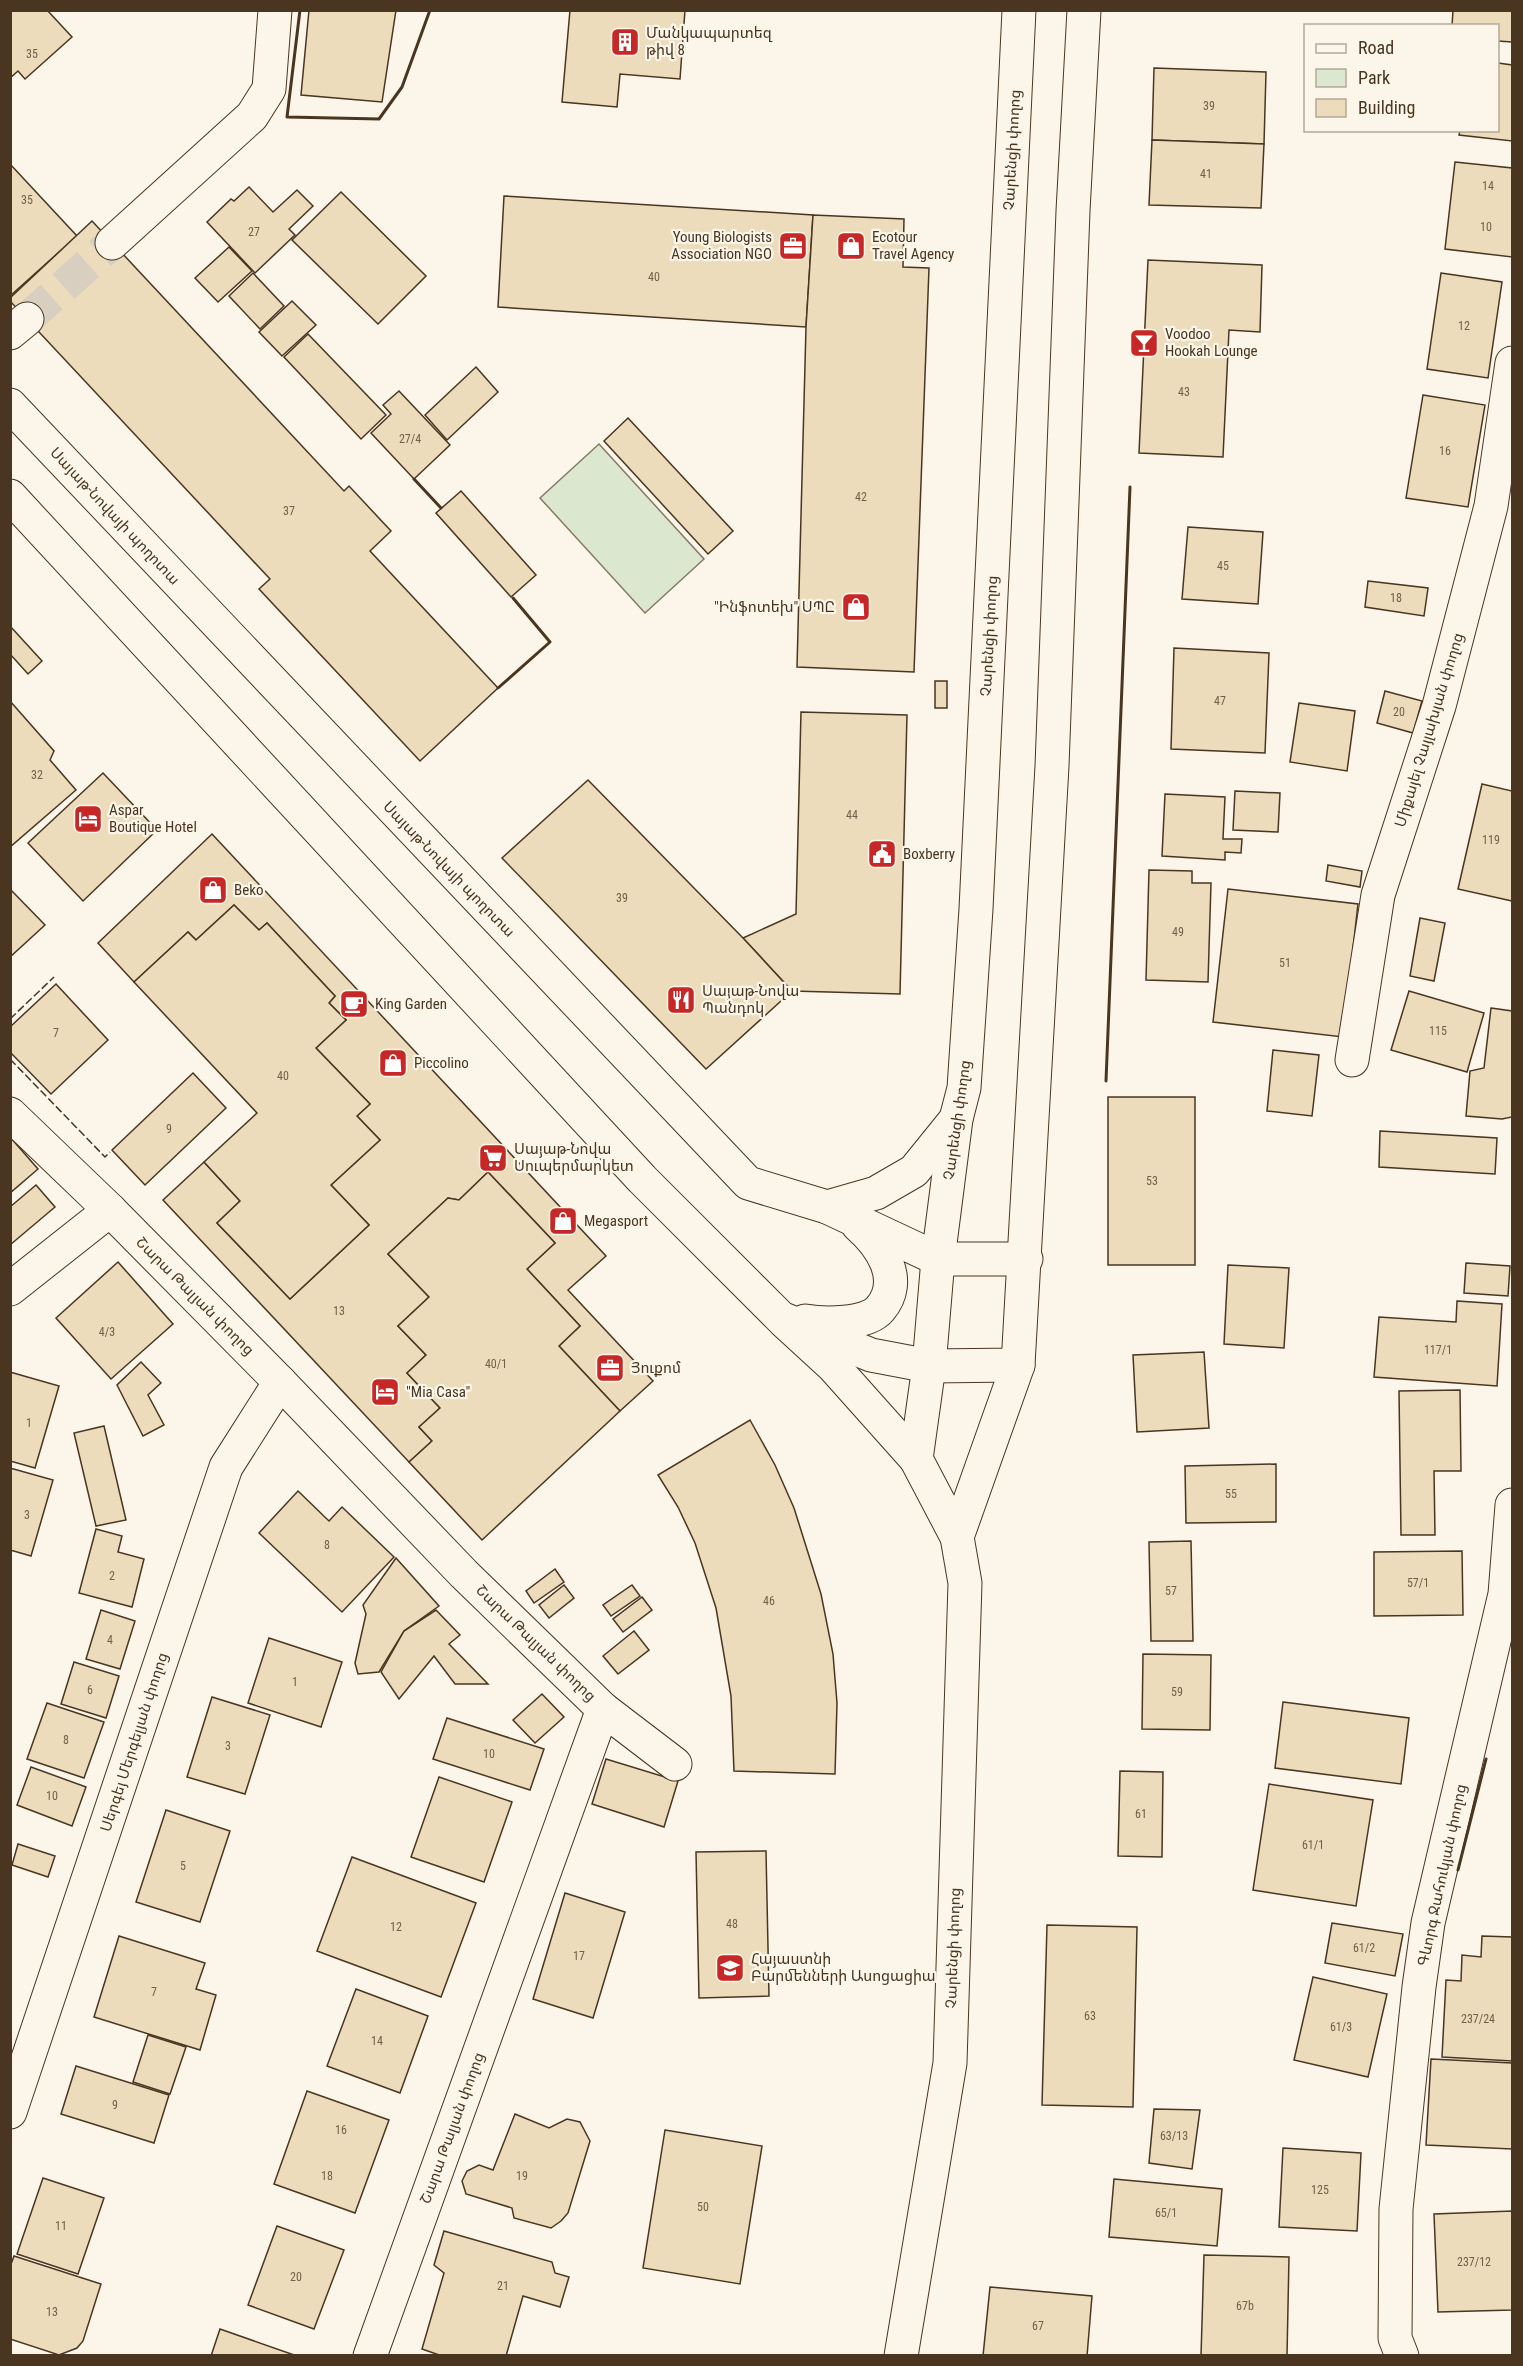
<svg xmlns="http://www.w3.org/2000/svg" width="1523" height="2366" viewBox="0 0 1523 2366" font-family="'Roboto Condensed','Noto Sans Armenian',sans-serif">
<style>
.green{fill:#dce7d0;stroke:#887966;stroke-width:1.5}
.building{fill:#ecdcbc;stroke:#4a3520;stroke-width:1.5}
.lines{fill:none;stroke-linecap:round;stroke-linejoin:round}
.minor-tunnel{stroke:#d8cfc1;stroke-width:33;stroke-dasharray:33 16;stroke-linecap:butt}
.minor-casing{stroke:#4a3520;stroke-width:35}
.secondary-casing{stroke:#4a3520;stroke-width:35}
.primary-casing{stroke:#4a3520;stroke-width:35}
.minor{stroke:#fbf6e9;stroke-width:33}
.secondary{stroke:#fbf6e9;stroke-width:33}
.primary{stroke:#fbf6e9;stroke-width:33}
.fence{stroke:#4a3520;stroke-width:1.5;stroke-dasharray:8 3;stroke-linecap:butt}
.wall{stroke:#4a3520;stroke-width:3}
.labels{text-anchor:middle;stroke-width:4.5;stroke-linejoin:round;paint-order:stroke}
.number-label{font-size:12px;fill:#725f47}
.poi-label{font-size:15px;fill:#4a3520;stroke:#fbf6e9;text-anchor:start}
.street-label{font-size:15px;fill:#4a3520;stroke:#fbf6e9}
</style>
<rect width="100%" height="100%" fill="#fbf6e9"/>
<path class="green" d="M599,444L704,559L645,613L540,498Z"/>
<g class="building">
<path d="M10,10H47L72,37L25,79L18,71L10,78Z"/>
<path d="M309,10H396L382,102L301,95Z"/>
<path d="M570,10H685L680,79L620,74L617,107L562,102Z"/>
<path d="M1453,10H1512V42L1498,41V26H1452Z"/>
<path d="M1498,63L1512,65V141L1459,135L1460,130H1498Z"/>
<path d="M1154,68L1266,72L1264,144L1152,140Z"/>
<path d="M1152,140L1264,144L1261,208L1149,205Z"/>
<path d="M1455,162L1512,168V257L1445,249Z"/>
<path d="M10,164L77,236L10,296Z"/>
<path d="M249,187L273,212L297,190L313,206L289,229L295,235L255,273L207,222L231,199L234,201Z"/>
<path d="M341,192L426,276L378,324L292,240Z"/>
<path d="M504,196L813,215L806,327L498,307Z"/>
<path d="M813,215L904,219L903,267L929,268L914,672L797,667L806,327Z"/>
<path d="M92,221L344,491L349,486L391,531L370,551L498,688L420,761L259,589L270,579L10,301V298Z"/>
<path d="M229,247L252,271L218,302L195,278Z"/>
<path d="M1148,260L1262,265L1260,332L1229,330L1223,457L1139,453Z"/>
<path d="M253,273L284,306L260,329L229,296Z"/>
<path d="M1441,273L1502,282L1488,378L1427,369Z"/>
<path d="M292,301L316,325L282,356L259,332Z"/>
<path d="M308,334L386,415L361,439L284,357Z"/>
<path d="M476,367L498,392L447,440L425,415Z"/>
<path d="M399,391L450,445L414,479L371,433L391,414L383,405Z"/>
<path d="M1423,395L1485,405L1468,507L1406,498Z"/>
<path d="M628,418L733,531L708,554L604,441Z"/>
<path d="M461,491L536,575L511,597L436,513Z"/>
<path d="M1188,527L1263,532L1258,604L1182,599Z"/>
<path d="M1368,581L1428,588L1424,616L1365,607Z"/>
<path d="M10,626L42,661L28,674L10,654Z"/>
<path d="M1174,648L1269,653L1265,753L1171,749Z"/>
<rect x="935" y="681" width="12" height="27"/>
<path d="M1385,691L1422,701L1413,733L1377,723Z"/>
<path d="M10,701L54,751L50,760L76,790L10,847Z"/>
<path d="M1299,703L1355,711L1347,771L1290,762Z"/>
<path d="M801,712L907,715L900,994L792,991L743,938L796,914Z"/>
<path d="M103,773L157,830L83,901L28,843Z"/>
<path d="M588,780L743,938L792,991L706,1069L502,858Z"/>
<path d="M1482,784L1512,791V901L1458,889Z"/>
<path d="M1235,791L1280,793L1278,832L1233,830Z"/>
<path d="M1165,794L1225,797L1223,839H1242L1241,853L1225,852V860L1162,856Z"/>
<path d="M212,834L606,1256L568,1290L653,1381L620,1411L559,1346L580,1326L527,1269L555,1243L488,1172L459,1200L448,1198L388,1254L429,1297L398,1326L426,1355L407,1373L440,1408L419,1427L432,1441L409,1462L163,1200L204,1162L240,1201L217,1223L290,1299L369,1225L331,1185L380,1140L357,1116L370,1104L316,1048L346,1020L329,1003L335,996L267,923L259,930L234,905L196,940L188,932L134,982L98,943Z"/>
<path d="M1328,865L1362,871L1360,887L1326,881Z"/>
<path d="M1149,870L1192,871V883H1211L1208,982L1146,980Z"/>
<path d="M10,889L45,925L10,957Z"/>
<path d="M1228,889L1358,904L1343,1037L1213,1022Z"/>
<path d="M234,905L259,930L267,923L335,996L329,1003L346,1020L316,1048L370,1104L357,1116L380,1140L331,1185L369,1225L290,1299L217,1223L240,1201L204,1162L257,1113L134,982L188,932L196,940Z"/>
<path d="M1420,918L1445,923L1434,981L1410,976Z"/>
<path d="M56,984L108,1040L51,1094L10,1052V1027Z"/>
<path d="M1409,991L1484,1013L1467,1072L1391,1050Z"/>
<path d="M1491,1008L1512,1011V1117L1502,1119L1466,1116L1470,1071L1484,1068Z"/>
<path d="M1273,1050L1319,1055L1312,1116L1267,1111Z"/>
<path d="M193,1073L226,1108L145,1185L112,1150Z"/>
<rect x="1108" y="1097" width="87" height="168"/>
<path d="M1380,1131L1497,1138L1495,1174L1379,1167Z"/>
<path d="M10,1137L38,1169L10,1193Z"/>
<path d="M488,1172L555,1243L527,1269L580,1326L559,1346L620,1411L482,1540L409,1462L432,1441L419,1427L440,1408L407,1373L426,1355L398,1326L429,1297L388,1254L448,1198L459,1200Z"/>
<path d="M36,1185L55,1207L10,1245V1207Z"/>
<path d="M118,1262L173,1324L111,1379L56,1318Z"/>
<path d="M1466,1263L1510,1266L1508,1296L1464,1293Z"/>
<path d="M1228,1265L1289,1268L1284,1348L1224,1344Z"/>
<path d="M1457,1301L1502,1304L1497,1386L1374,1377L1379,1317L1456,1322Z"/>
<path d="M1204,1352L1209,1428L1137,1432L1133,1355Z"/>
<path d="M141,1362L161,1383L148,1395L164,1425L143,1436L117,1385Z"/>
<path d="M10,1372L59,1386L35,1468L10,1461Z"/>
<path d="M1460,1390L1461,1471H1434L1435,1535H1401L1399,1391Z"/>
<path d="M750,1420L775,1465L794,1508L821,1594L833,1654L837,1703L835,1774L734,1771L731,1696L716,1608L695,1543L678,1507L658,1475Z"/>
<path d="M104,1426L126,1520L96,1526L74,1433Z"/>
<path d="M1276,1464V1522L1186,1523L1185,1466Z"/>
<path d="M10,1468L53,1480L31,1556L10,1550Z"/>
<path d="M298,1491L329,1521L342,1507L394,1557L342,1612L259,1533Z"/>
<path d="M96,1529L122,1536L118,1552L144,1559L132,1607L79,1593Z"/>
<path d="M1191,1541L1193,1641H1151L1149,1542Z"/>
<path d="M1462,1551L1463,1615L1374,1616V1552Z"/>
<path d="M396,1558L439,1606L404,1631L379,1672L358,1674L355,1663L366,1614L363,1605Z"/>
<path d="M555,1569L564,1582L534,1603L526,1591Z"/>
<path d="M564,1585L574,1598L549,1618L539,1605Z"/>
<path d="M632,1585L640,1596L611,1616L603,1605Z"/>
<path d="M642,1597L652,1610L623,1632L613,1619Z"/>
<path d="M101,1610L135,1621L120,1669L86,1659Z"/>
<path d="M436,1610L460,1635L449,1644L488,1684H455L434,1656L399,1699L381,1672L404,1631Z"/>
<path d="M634,1631L649,1650L618,1674L603,1656Z"/>
<path d="M269,1638L342,1662L321,1727L248,1703Z"/>
<path d="M1143,1654L1211,1655L1210,1730L1142,1729Z"/>
<path d="M74,1662L119,1676L106,1718L61,1704Z"/>
<path d="M542,1694L564,1717L535,1743L513,1720Z"/>
<path d="M212,1697L270,1715L245,1794L187,1777Z"/>
<path d="M1283,1702L1409,1718L1401,1784L1275,1768Z"/>
<path d="M47,1703L104,1722L84,1778L27,1759Z"/>
<path d="M447,1718L544,1749L530,1790L433,1759Z"/>
<path d="M606,1759L678,1781L664,1827L592,1804Z"/>
<path d="M31,1767L86,1787L72,1826L17,1805Z"/>
<path d="M1120,1771L1163,1772L1162,1857L1118,1856Z"/>
<path d="M439,1777L512,1802L484,1882L411,1857Z"/>
<path d="M1269,1784L1373,1800L1356,1906L1253,1890Z"/>
<path d="M166,1810L230,1831L200,1922L136,1902Z"/>
<path d="M18,1844L55,1856L48,1877L12,1865Z"/>
<path d="M766,1851L769,1996L699,1998L696,1852Z"/>
<path d="M352,1857L476,1903L441,1997L317,1951Z"/>
<path d="M565,1893L625,1912L593,2018L533,1999Z"/>
<path d="M1332,1923L1403,1934L1395,1976L1325,1963Z"/>
<path d="M1047,1925L1137,1927L1133,2107L1042,2105Z"/>
<path d="M119,1936L205,1963L196,1989L216,1995L200,2050L94,2017Z"/>
<path d="M1482,1936L1512,1937V2061L1442,2057L1446,1980L1461,1981L1462,1955L1481,1957Z"/>
<path d="M1313,1977L1387,1994L1368,2077L1294,2060Z"/>
<path d="M356,1989L428,2016L400,2093L327,2066Z"/>
<path d="M148,2035L186,2047L170,2094L133,2082Z"/>
<path d="M1431,2059L1512,2063V2149L1426,2145Z"/>
<path d="M76,2066L169,2095L154,2143L61,2114Z"/>
<path d="M307,2091L389,2120L355,2213L274,2184Z"/>
<path d="M1154,2109L1200,2110L1192,2169L1149,2163Z"/>
<path d="M515,2114L549,2128L567,2119L580,2122L590,2141L568,2213L561,2221L551,2228L514,2218L512,2208L466,2194L462,2181L467,2171L479,2165L493,2170Z"/>
<path d="M665,2130L762,2146L740,2284L643,2268Z"/>
<path d="M1283,2148L1361,2153L1357,2231L1279,2227Z"/>
<path d="M43,2178L104,2198L78,2274L17,2254Z"/>
<path d="M1114,2179L1222,2189L1217,2246L1109,2237Z"/>
<path d="M1512,2211V2310L1438,2312L1434,2214Z"/>
<path d="M277,2226L344,2250L314,2329L248,2305Z"/>
<path d="M444,2231L552,2262L555,2273L569,2277L560,2307L523,2296L506,2356H442L422,2349L444,2273L434,2265Z"/>
<path d="M1204,2255L1289,2257L1287,2356H1201Z"/>
<path d="M14,2256L101,2284L83,2341L77,2348L59,2355L10,2339V2267Z"/>
<path d="M990,2287L1092,2296L1087,2356H983Z"/>
<path d="M220,2329L297,2356H211Z"/>
</g>
<g class="lines">
<path class="minor-tunnel" d="M27,319L112,243"/>
<g class="minor-casing">
<g id="minor">
<path d="M112,243L252,116L269,89L275,10"/>
<path d="M10,333L27,319"/>
<path d="M1352,1060L1378,895L1439,706L1491,506L1512,363"/>
<path d="M10,1114L110,1210L280,1382L464,1574L603,1709L675,1764"/>
<path d="M10,1289L110,1210"/>
<path d="M10,2112L226,1467L280,1382"/>
<path d="M370,2356L603,1709"/>
<path d="M1402,2356L1395,2338L1396,2209L1419,1987L1428,1923L1505,1594L1512,1505"/>
</g>
</g>
<g class="secondary-casing">
<g id="secondary">
<path d="M784,1321L833,1366L916,1459L957,1537L965,1583L950,2063L901,2356"/>
<path d="M916,1459L929,1366"/>
<path d="M957,1537L1018,1365"/>
</g>
</g>
<g class="primary-casing">
<g id="primary">
<path d="M10,405L748,1183L827,1207L938,1259H1026"/>
<path d="M10,496L642,1179L781,1318L871,1355L929,1366L1018,1365L1052,766L1073,211L1084,10"/>
<path d="M827,1207L876,1193L914,1171L956,1119"/>
<path d="M805,1321C823,1324 867,1325 880,1309C905,1280 881,1245 858,1225"/>
<path d="M929,1366L938,1259L956,1119L964,1088L976,909L1019,10"/>
</g>
</g>
<use href="#minor" class="minor"/>
<use href="#secondary" class="secondary"/>
<use href="#primary" class="primary"/>
<g class="fence">
<path d="M10,1019L54,977"/>
<path d="M10,1059L105,1157L110,1152"/>
</g>
<g class="wall">
<path d="M300,10L287,117L379,119L402,87L430,10"/>
<path d="M414,479L441,508"/>
<path d="M498,688L550,642L513,598"/>
<path d="M1106,1081L1130,487"/>
<path d="M1458,1870L1486,1759"/>
</g>
</g>
<defs>
<g id="building-square" transform="scale(1.5)"><rect x="-9" y="-9" width="18" height="18" rx="4" fill="#c62828" stroke="#fbf6e9"/><path d="M-4-6H4V6H1V3H-1V6H-4ZM-2.5-4.3h1.7v1.8h-1.7ZM.8-4.3h1.7v1.8H.8ZM-2.5-1h1.7V.8h-1.7ZM.8-1h1.7V.8H.8Z" fill="#fff"/></g>
<g id="office-square" transform="scale(1.5)"><rect x="-9" y="-9" width="18" height="18" rx="4" fill="#c62828" stroke="#fbf6e9"/><path d="M-6-3h4V-5.5h4V-3h4V5H-6ZM-1-4.5V-3h2v-1.5ZM-6 0V1H6V0Z" fill="#fff"/></g>
<g id="shop-square" transform="scale(1.5)"><rect x="-9" y="-9" width="18" height="18" rx="4" fill="#c62828" stroke="#fbf6e9"/><path d="M-5-2.5h2.3a2.7 3.5 0 0 1 5.4 0H5L5.5 6h-11ZM-1.5-2.5h3a1.5 2.3 0 0 0-3 0Z" fill="#fff"/></g>
<g id="bar-square" transform="scale(1.5)"><rect x="-9" y="-9" width="18" height="18" rx="4" fill="#c62828" stroke="#fbf6e9"/><path d="M-6-5H6L.8 .8V4.5H3.5V6h-7V4.5H-.8V.8Z" fill="#fff"/></g>
<g id="hotel-square" transform="scale(1.5)"><rect x="-9" y="-9" width="18" height="18" rx="4" fill="#c62828" stroke="#fbf6e9"/><path d="M-6-4.5h1.5V1H6V5H4.5V3h-9V5H-6ZM-4 0a1.8 1.8 0 1 1 3.6 0ZM.5 0V-2.5h3Q6-2.5 6 0Z" fill="#fff"/></g>
<g id="civic-square" transform="scale(1.5)"><rect x="-9" y="-9" width="18" height="18" rx="4" fill="#c62828" stroke="#fbf6e9"/><path d="M-.6-6.5H3V-4.5H.6V-3L4-1V1h2V6H-6V1h2V-1L-.6-3ZM-1.2 2.5V6h2.4V2.5Z" fill="#fff"/></g>
<g id="restaurant-square" transform="scale(1.5)"><rect x="-9" y="-9" width="18" height="18" rx="4" fill="#c62828" stroke="#fbf6e9"/><path d="M-5-6h1v4h1v-4h1v4h1v-4h1v5L-1.5 .5V6h-2V.5L-5-1ZM5-6V6H3V1.5H1.5Q1.5-4 5-6Z" fill="#fff"/></g>
<g id="cafe-square" transform="scale(1.5)"><rect x="-9" y="-9" width="18" height="18" rx="4" fill="#c62828" stroke="#fbf6e9"/><path d="M-5.5-4.5H6V0H3Q3 3.5 0 3.5H-2.5Q-5.5 3.5-5.5 0ZM3-3.2v2h1.7v-2ZM-6 4.5H4V6H-6Z" fill="#fff"/></g>
<g id="supermarket-square" transform="scale(1.5)"><rect x="-9" y="-9" width="18" height="18" rx="4" fill="#c62828" stroke="#fbf6e9"/><path d="M-6-5.5h2.5l.6 2H6L4.5 2H-2.5L-4.4-4H-6ZM-1.5 3.2a1.3 1.3 0 1 0 .1 0ZM3 3.2a1.3 1.3 0 1 0 .1 0Z" fill="#fff"/></g>
<g id="school-square" transform="scale(1.5)"><rect x="-9" y="-9" width="18" height="18" rx="4" fill="#c62828" stroke="#fbf6e9"/><path d="M0-5L7-2L0 1L-7-2ZM-4 1L0 2.5L4 1V4Q0 6-4 4Z" fill="#fff"/></g>
</defs>
<g fill-rule="evenodd">
<use href="#building-square" x="625" y="42"/>
<use href="#office-square" x="793" y="246"/>
<use href="#shop-square" x="851" y="246"/>
<use href="#bar-square" x="1144" y="343"/>
<use href="#shop-square" x="856" y="607"/>
<use href="#hotel-square" x="88" y="819"/>
<use href="#civic-square" x="882" y="854"/>
<use href="#shop-square" x="213" y="890"/>
<use href="#restaurant-square" x="681" y="1000"/>
<use href="#cafe-square" x="354" y="1004"/>
<use href="#shop-square" x="393" y="1063"/>
<use href="#supermarket-square" x="493" y="1158"/>
<use href="#shop-square" x="563" y="1221"/>
<use href="#office-square" x="610" y="1368"/>
<use href="#hotel-square" x="385" y="1392"/>
<use href="#school-square" x="730" y="1968"/>
</g>
<g class="labels">
<g class="number-label">
<text x="32" y="58">35</text>
<text x="1209" y="110">39</text>
<text x="1206" y="178">41</text>
<text x="1488" y="190">14</text>
<text x="27" y="204">35</text>
<text x="1486" y="231">10</text>
<text x="254" y="236">27</text>
<text x="654" y="281">40</text>
<text x="1464" y="330">12</text>
<text x="1184" y="396">43</text>
<text x="410" y="443">27/4</text>
<text x="1445" y="455">16</text>
<text x="861" y="501">42</text>
<text x="289" y="515">37</text>
<text x="1223" y="570">45</text>
<text x="1396" y="602">18</text>
<text x="1220" y="705">47</text>
<text x="1399" y="716">20</text>
<text x="37" y="779">32</text>
<text x="852" y="819">44</text>
<text x="1491" y="844">119</text>
<text x="622" y="902">39</text>
<text x="1178" y="936">49</text>
<text x="1285" y="967">51</text>
<text x="1438" y="1035">115</text>
<text x="56" y="1037">7</text>
<text x="283" y="1080">40</text>
<text x="169" y="1133">9</text>
<text x="1152" y="1185">53</text>
<text x="339" y="1315">13</text>
<text x="107" y="1336">4/3</text>
<text x="1438" y="1354">117/1</text>
<text x="496" y="1368">40/1</text>
<text x="29" y="1427">1</text>
<text x="1231" y="1498">55</text>
<text x="27" y="1519">3</text>
<text x="327" y="1549">8</text>
<text x="112" y="1580">2</text>
<text x="1418" y="1587">57/1</text>
<text x="1171" y="1595">57</text>
<text x="769" y="1605">46</text>
<text x="110" y="1644">4</text>
<text x="295" y="1686">1</text>
<text x="90" y="1694">6</text>
<text x="1177" y="1696">59</text>
<text x="66" y="1744">8</text>
<text x="228" y="1750">3</text>
<text x="489" y="1758">10</text>
<text x="52" y="1800">10</text>
<text x="1141" y="1818">61</text>
<text x="1313" y="1849">61/1</text>
<text x="183" y="1870">5</text>
<text x="732" y="1928">48</text>
<text x="396" y="1931">12</text>
<text x="1364" y="1952">61/2</text>
<text x="579" y="1960">17</text>
<text x="154" y="1996">7</text>
<text x="1090" y="2020">63</text>
<text x="1478" y="2023">237/24</text>
<text x="1341" y="2031">61/3</text>
<text x="377" y="2045">14</text>
<text x="115" y="2109">9</text>
<text x="341" y="2134">16</text>
<text x="1174" y="2140">63/13</text>
<text x="327" y="2180">18</text>
<text x="522" y="2180">19</text>
<text x="1320" y="2194">125</text>
<text x="703" y="2211">50</text>
<text x="1166" y="2217">65/1</text>
<text x="61" y="2230">11</text>
<text x="1474" y="2266">237/12</text>
<text x="296" y="2281">20</text>
<text x="503" y="2290">21</text>
<text x="1245" y="2310">67b</text>
<text x="52" y="2316">13</text>
<text x="1038" y="2330">67</text>
</g>
<g class="poi-label">
<text x="646" y="38">Մանկապարտեզ<tspan x="646" dy="17">թիվ 8</tspan></text>
<text x="772" y="242" text-anchor="end">Young Biologists<tspan x="772" dy="17">Association NGO</tspan></text>
<text x="872" y="242">Ecotour<tspan x="872" dy="17">Travel Agency</tspan></text>
<text x="1165" y="339">Voodoo<tspan x="1165" dy="17">Hookah Lounge</tspan></text>
<text x="835" y="612" text-anchor="end">"Ինֆոտեխ" ՍՊԸ</text>
<text x="109" y="815">Aspar<tspan x="109" dy="17">Boutique Hotel</tspan></text>
<text x="903" y="859">Boxberry</text>
<text x="234" y="895">Beko</text>
<text x="702" y="996">Սայաթ-Նովա<tspan x="702" dy="17">Պանդոկ</tspan></text>
<text x="375" y="1009">King Garden</text>
<text x="414" y="1068">Piccolino</text>
<text x="514" y="1154">Սայաթ-Նովա<tspan x="514" dy="17">Սուպերմարկետ</tspan></text>
<text x="584" y="1226">Megasport</text>
<text x="631" y="1373">Յուքոմ</text>
<text x="406" y="1397">"Mia Casa"</text>
<text x="751" y="1964">Հայաստնի<tspan x="751" dy="17">Բարմենների Ասոցացիա</tspan></text>
</g>
<g class="street-label">
<text transform="translate(1012 150) rotate(-87)" y="5">Չարենցի փողոց</text>
<text transform="translate(115 516) rotate(47)" y="5">Սայաթ-Նովայի պողոտա</text>
<text transform="translate(989 636) rotate(-87)" y="5">Չարենցի փողոց</text>
<text transform="translate(1429 730) rotate(-73)" y="5">Միքայել Չայլախյան փողոց</text>
<text transform="translate(449 869) rotate(46)" y="5">Սայաթ-Նովայի պողոտա</text>
<text transform="translate(957 1120) rotate(-82)" y="5">Չարենցի փողոց</text>
<text transform="translate(195 1296) rotate(45)" y="5">Շարա Թալյան փողոց</text>
<text transform="translate(536 1643) rotate(44)" y="5">Շարա Թալյան փողոց</text>
<text transform="translate(134 1742) rotate(-72)" y="5">Սերգեյ Մերգելյան փողոց</text>
<text transform="translate(1442 1875) rotate(-78)" y="5">Գևորգ Ջահուկյան փողոց</text>
<text transform="translate(953 1948) rotate(-88)" y="5">Չարենցի փողոց</text>
<text transform="translate(452 2128) rotate(-70)" y="5">Շարա Թալյան փողոց</text>
</g>
</g>
<rect width="1523" height="2366" fill="none" stroke="#4a3520" stroke-width="24"/>
<rect x="1304" y="24" width="195" height="108" fill="#fbf6e9" stroke="#b4a999" stroke-width="1.5"/>
<rect x="1316" y="44" width="30" height="9" fill="#fbf6e9" stroke="#b4a999" stroke-width="1.5"/>
<text x="1358" y="54" font-size="18" fill="#4a3520">Road</text>
<rect x="1316" y="69" width="30" height="18" fill="#dce7d0" stroke="#b4a999" stroke-width="1.5"/>
<text x="1358" y="84" font-size="18" fill="#4a3520">Park</text>
<rect x="1316" y="99" width="30" height="18" fill="#ecdcbc" stroke="#b4a999" stroke-width="1.5"/>
<text x="1358" y="114" font-size="18" fill="#4a3520">Building</text>
</svg>
